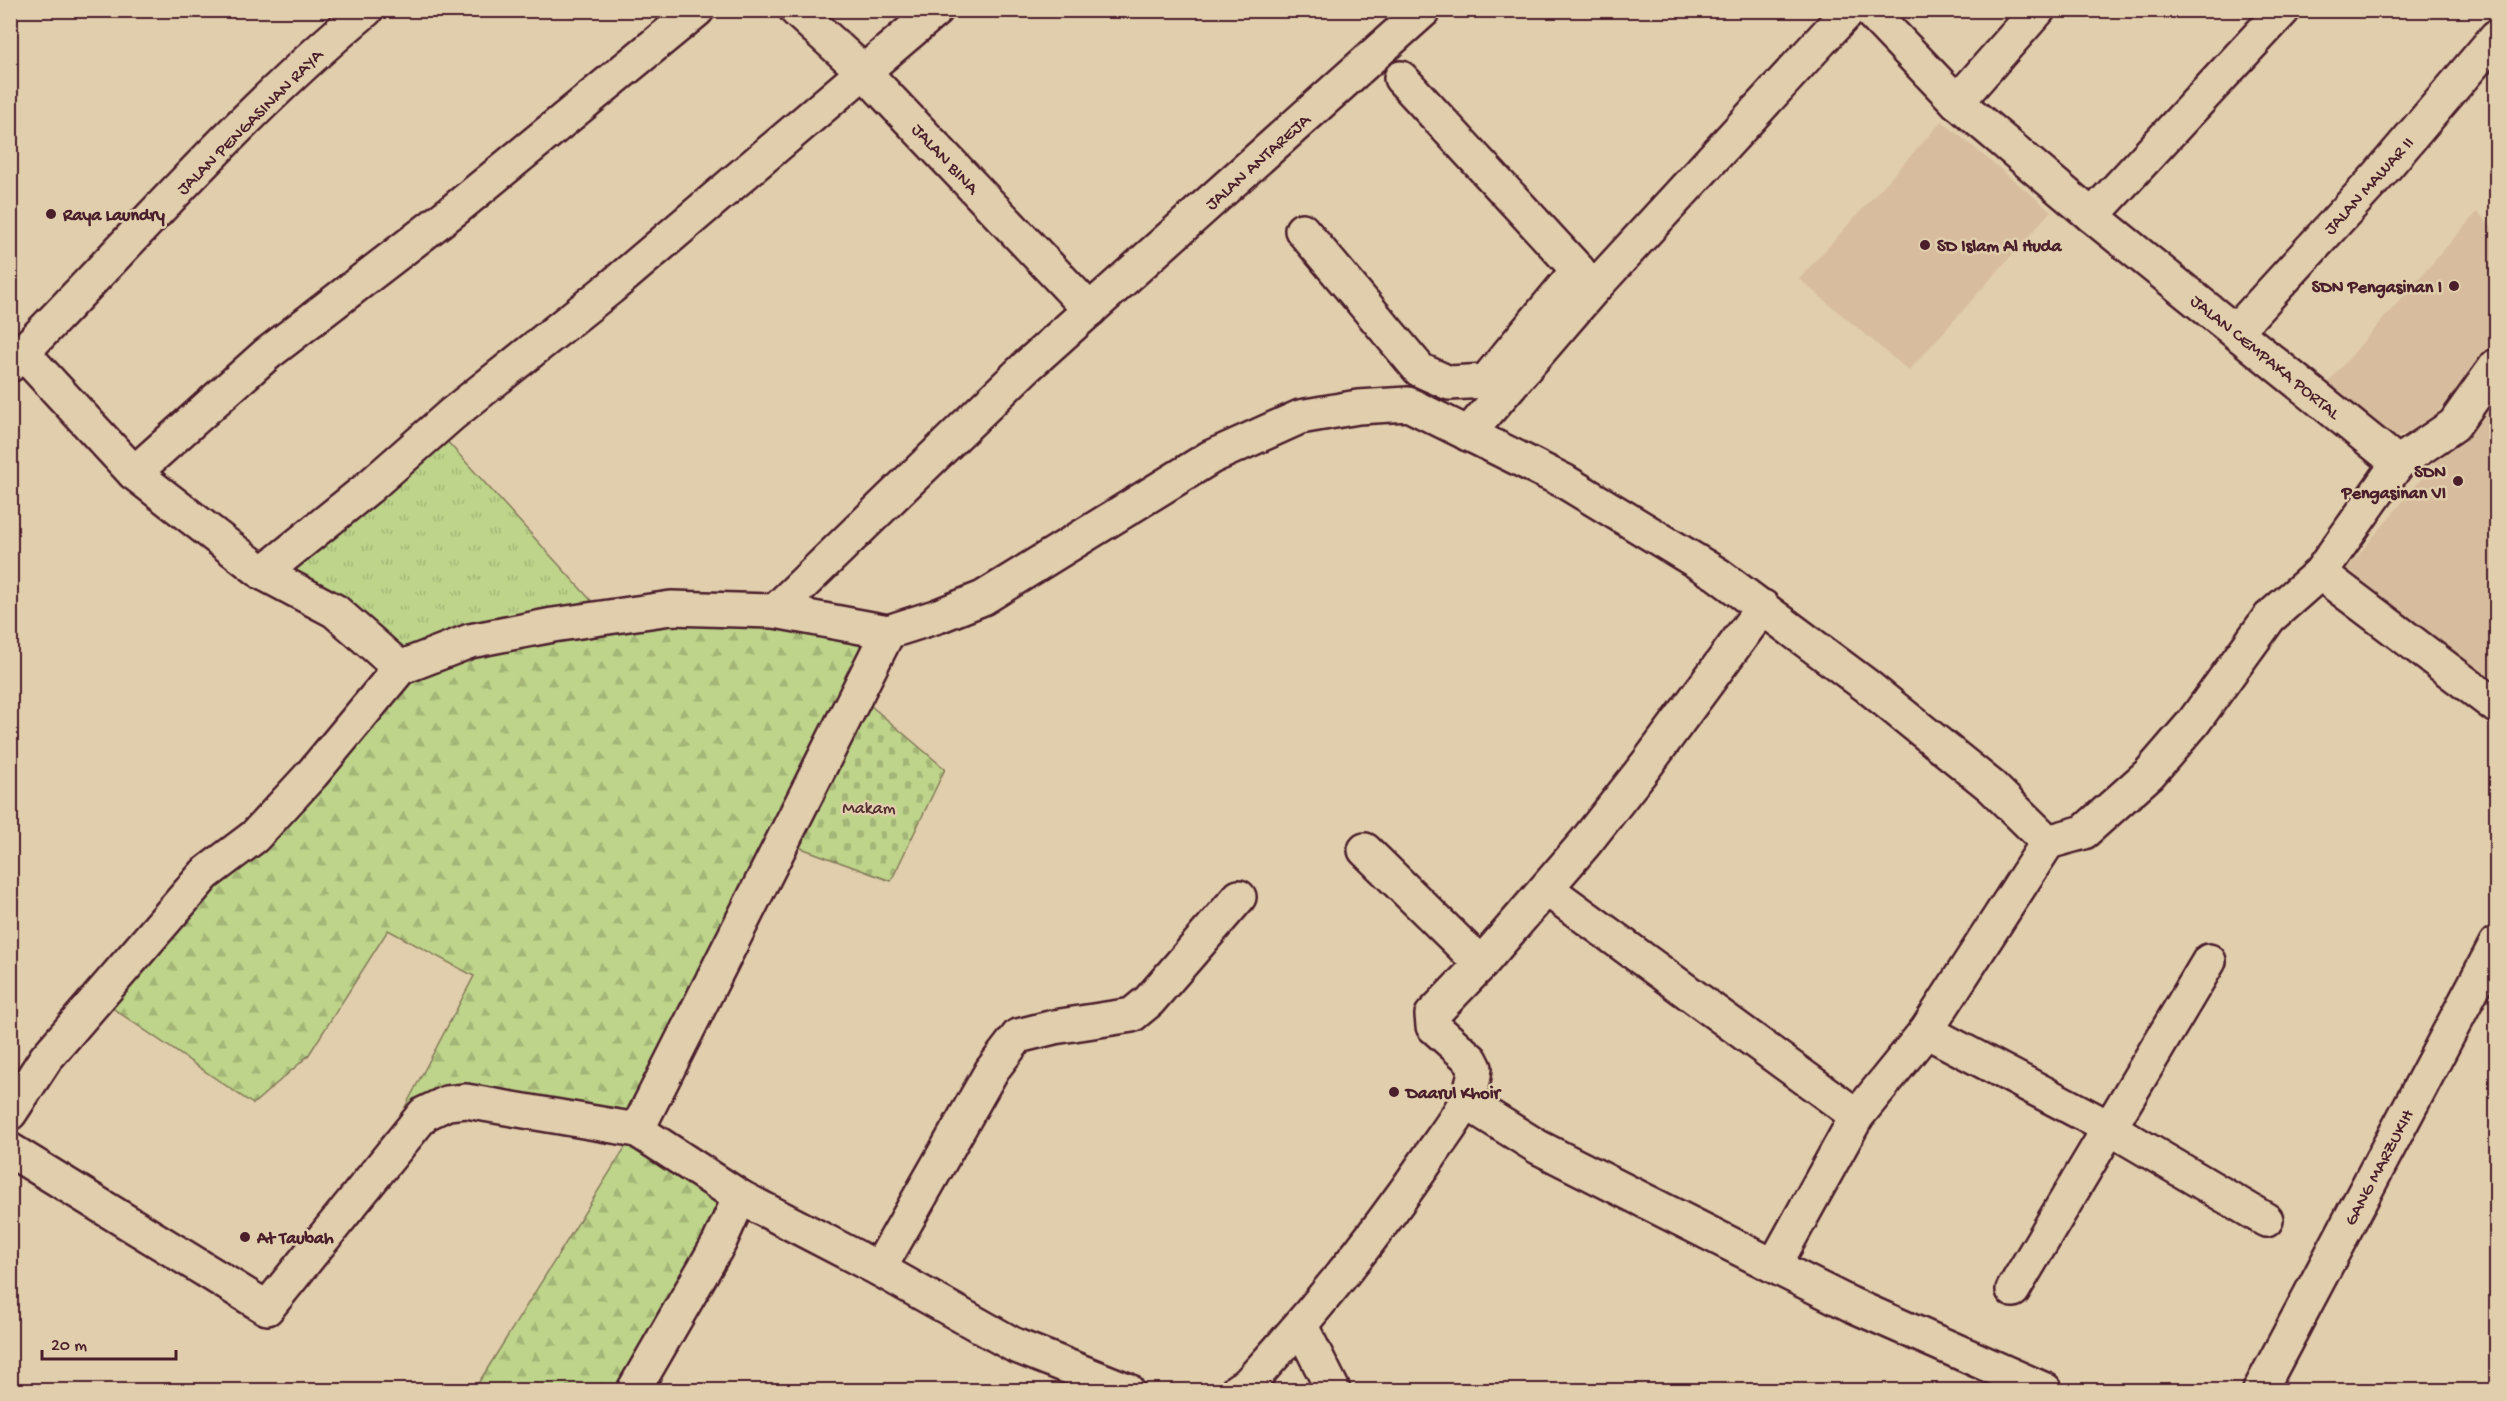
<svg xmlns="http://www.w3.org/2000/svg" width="2507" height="1401" viewBox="0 0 2507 1401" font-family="'Gochi Hand',sans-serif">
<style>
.built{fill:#d7bd9d}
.grass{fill:url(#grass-tufts);stroke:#847a5a;stroke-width:1.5}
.forest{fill:url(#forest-firs);stroke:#847a5a;stroke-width:1.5}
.cemetery{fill:url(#cemetery-stones);stroke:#847a5a;stroke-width:1.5}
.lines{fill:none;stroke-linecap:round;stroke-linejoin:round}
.street-casing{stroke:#4a1f2b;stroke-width:38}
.secondary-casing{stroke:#4a1f2b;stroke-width:38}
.street{stroke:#e1ceac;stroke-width:33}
.secondary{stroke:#e1ceac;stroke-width:33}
.poi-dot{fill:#4a1f2b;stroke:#e1ceac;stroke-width:2}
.labels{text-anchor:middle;stroke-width:5;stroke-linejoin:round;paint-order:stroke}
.street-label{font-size:18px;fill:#4a1f2b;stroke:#e1ceac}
.poi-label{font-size:18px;font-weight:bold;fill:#4a1f2b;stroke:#e1ceac;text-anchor:start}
.park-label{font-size:18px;fill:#563134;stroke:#e1ceac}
</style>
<defs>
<pattern id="grass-tufts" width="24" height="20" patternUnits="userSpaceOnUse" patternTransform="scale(1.5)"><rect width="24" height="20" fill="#bdd48a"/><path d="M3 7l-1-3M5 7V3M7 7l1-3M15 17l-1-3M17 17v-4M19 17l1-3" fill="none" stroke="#a4b677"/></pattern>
<pattern id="forest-firs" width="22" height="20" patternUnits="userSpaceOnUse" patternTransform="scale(1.5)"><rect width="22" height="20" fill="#bdd48a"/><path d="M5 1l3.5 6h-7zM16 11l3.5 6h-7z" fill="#a4b677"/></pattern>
<pattern id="cemetery-stones" width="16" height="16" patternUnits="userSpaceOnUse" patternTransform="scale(1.5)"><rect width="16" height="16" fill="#bdd48a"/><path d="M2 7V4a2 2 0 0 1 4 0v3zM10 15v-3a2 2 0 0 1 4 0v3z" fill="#a4b677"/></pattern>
</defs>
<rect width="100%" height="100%" fill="#e1ceac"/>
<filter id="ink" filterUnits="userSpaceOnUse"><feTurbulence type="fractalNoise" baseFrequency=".0167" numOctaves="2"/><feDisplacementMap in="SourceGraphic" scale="12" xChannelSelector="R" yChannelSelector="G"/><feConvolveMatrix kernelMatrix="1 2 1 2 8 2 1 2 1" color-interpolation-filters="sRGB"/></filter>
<g filter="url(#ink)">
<g class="built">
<path d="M1942,121L2051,211L1909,371L1799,279Z"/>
<path d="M2477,212L2496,231V341L2423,431L2382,438L2322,389Z"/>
<path d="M2496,389V689L2344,572Z"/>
</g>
<path class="grass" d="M436,429L607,618L400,668L263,573Z"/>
<path class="forest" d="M671,608L888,632L637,1130L740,1197L618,1390H474L636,1130L424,1114L405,1107L474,976L388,930L308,1056L253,1104L105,1003L400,668Z"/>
<path class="cemetery" d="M864,700L945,769L891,881L793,845Z"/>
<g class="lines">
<g class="street-casing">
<g id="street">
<path d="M796,10L864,72L1090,310"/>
<path d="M1401,78L1578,270L1591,288"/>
<path d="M1957,102L2038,10"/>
<path d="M2092,216L2283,10"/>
<path d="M1302,230L1420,370L1449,383L1486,381L1578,270"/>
<path d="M2236,331L2377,177L2496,37"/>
<path d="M23,353L134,473L263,573L335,611L400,668"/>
<path d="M1468,434L1592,290L1849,10"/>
<path d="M2398,463L2454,425L2496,366"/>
<path d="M134,473L267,354L454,210L697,10"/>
<path d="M263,573L368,488L451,415L610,288L936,10"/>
<path d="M2320,573L2496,706"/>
<path d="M775,611L1026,367L1424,10"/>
<path d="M1365,850L1481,964"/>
<path d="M1547,889L1857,1116"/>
<path d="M1926,1031L2108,1127L2266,1220"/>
<path d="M1466,1102L1538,1147L1774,1266L1850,1304L2045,1390"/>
<path d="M10,1113L46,1058L205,874L254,837L312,774L400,668L470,641L553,625L671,608L775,611L888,632L938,616L983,598L1211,457L1300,417L1358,407L1408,404L1564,481L1717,574L1867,686L1991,786L2048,842L2084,832L2149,774L2193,723L2269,618L2320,573L2398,463L2092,216L1957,102L1869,10"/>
<path d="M637,1130L888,632"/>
<path d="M10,1150L267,1308L424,1114L447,1103L466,1101L637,1130L740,1197L879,1269L1014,1345L1127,1390"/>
<path d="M1774,1266L1857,1116L1926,1031L2048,842"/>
<path d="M879,1269L992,1070L1018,1036L1054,1027L1132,1015L1149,1001L1239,897"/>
<path d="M2013,1290L2209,961"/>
<path d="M1301,1326L1333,1390"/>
<path d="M634,1390L719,1243L740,1197"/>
<path d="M1238,1390L1248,1384C1314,1312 1375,1237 1430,1156C1448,1129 1473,1101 1475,1068L1471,1060L1433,1026L1432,1015L1481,964L1585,843L1647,764L1763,607"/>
<path d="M2260,1390L2496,944"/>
</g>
</g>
<g class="secondary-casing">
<path id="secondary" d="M10,365C128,246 237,117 366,10"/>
</g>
<use href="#street" class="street"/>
<use href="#secondary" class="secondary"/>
</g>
</g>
<g class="poi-dot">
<circle cx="51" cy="214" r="6"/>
<circle cx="1925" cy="245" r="6"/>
<circle cx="2454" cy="286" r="6"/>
<circle cx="2458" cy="481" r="6"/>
<circle cx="1394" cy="1092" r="6"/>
<circle cx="245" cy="1237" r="6"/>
</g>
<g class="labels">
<g class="street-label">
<text transform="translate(249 121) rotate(-45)" y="6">JALAN PENGASINAN RAYA</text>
<text transform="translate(946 158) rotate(47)" y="6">JALAN BINA</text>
<text transform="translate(1257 161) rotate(-42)" y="6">JALAN ANTAREJA</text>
<text transform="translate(2368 185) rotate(-48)" y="6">JALAN MAWAR II</text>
<text transform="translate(2266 356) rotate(39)" y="6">JALAN CEMPAKA PORTAL</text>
<text transform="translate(2378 1167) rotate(-62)" y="6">GANG MARZUKIH</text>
</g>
<g class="poi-label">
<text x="63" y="220">Raya Laundry</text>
<text x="1937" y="251">SD Islam Al Huda</text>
<text x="2442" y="292" text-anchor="end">SDN Pengasinan I</text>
<text x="2446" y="477" text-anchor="end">SDN<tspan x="2446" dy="21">Pengasinan VI</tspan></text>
<text x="1406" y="1098">Daarul Khoir</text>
<text x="257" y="1243">At Taubah</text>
</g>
<g class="park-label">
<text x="869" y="813">Makam</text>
</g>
</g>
<rect width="2507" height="1401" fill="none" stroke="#e1ceac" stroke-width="36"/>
<rect x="18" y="18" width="2471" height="1365" fill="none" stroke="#4a1f2b" stroke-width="2" filter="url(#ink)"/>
<path d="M42 1350v9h134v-9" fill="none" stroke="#4a1f2b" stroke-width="3"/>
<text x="51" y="1350" font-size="18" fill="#4a1f2b" stroke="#e1ceac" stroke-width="4.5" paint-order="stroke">20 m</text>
</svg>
